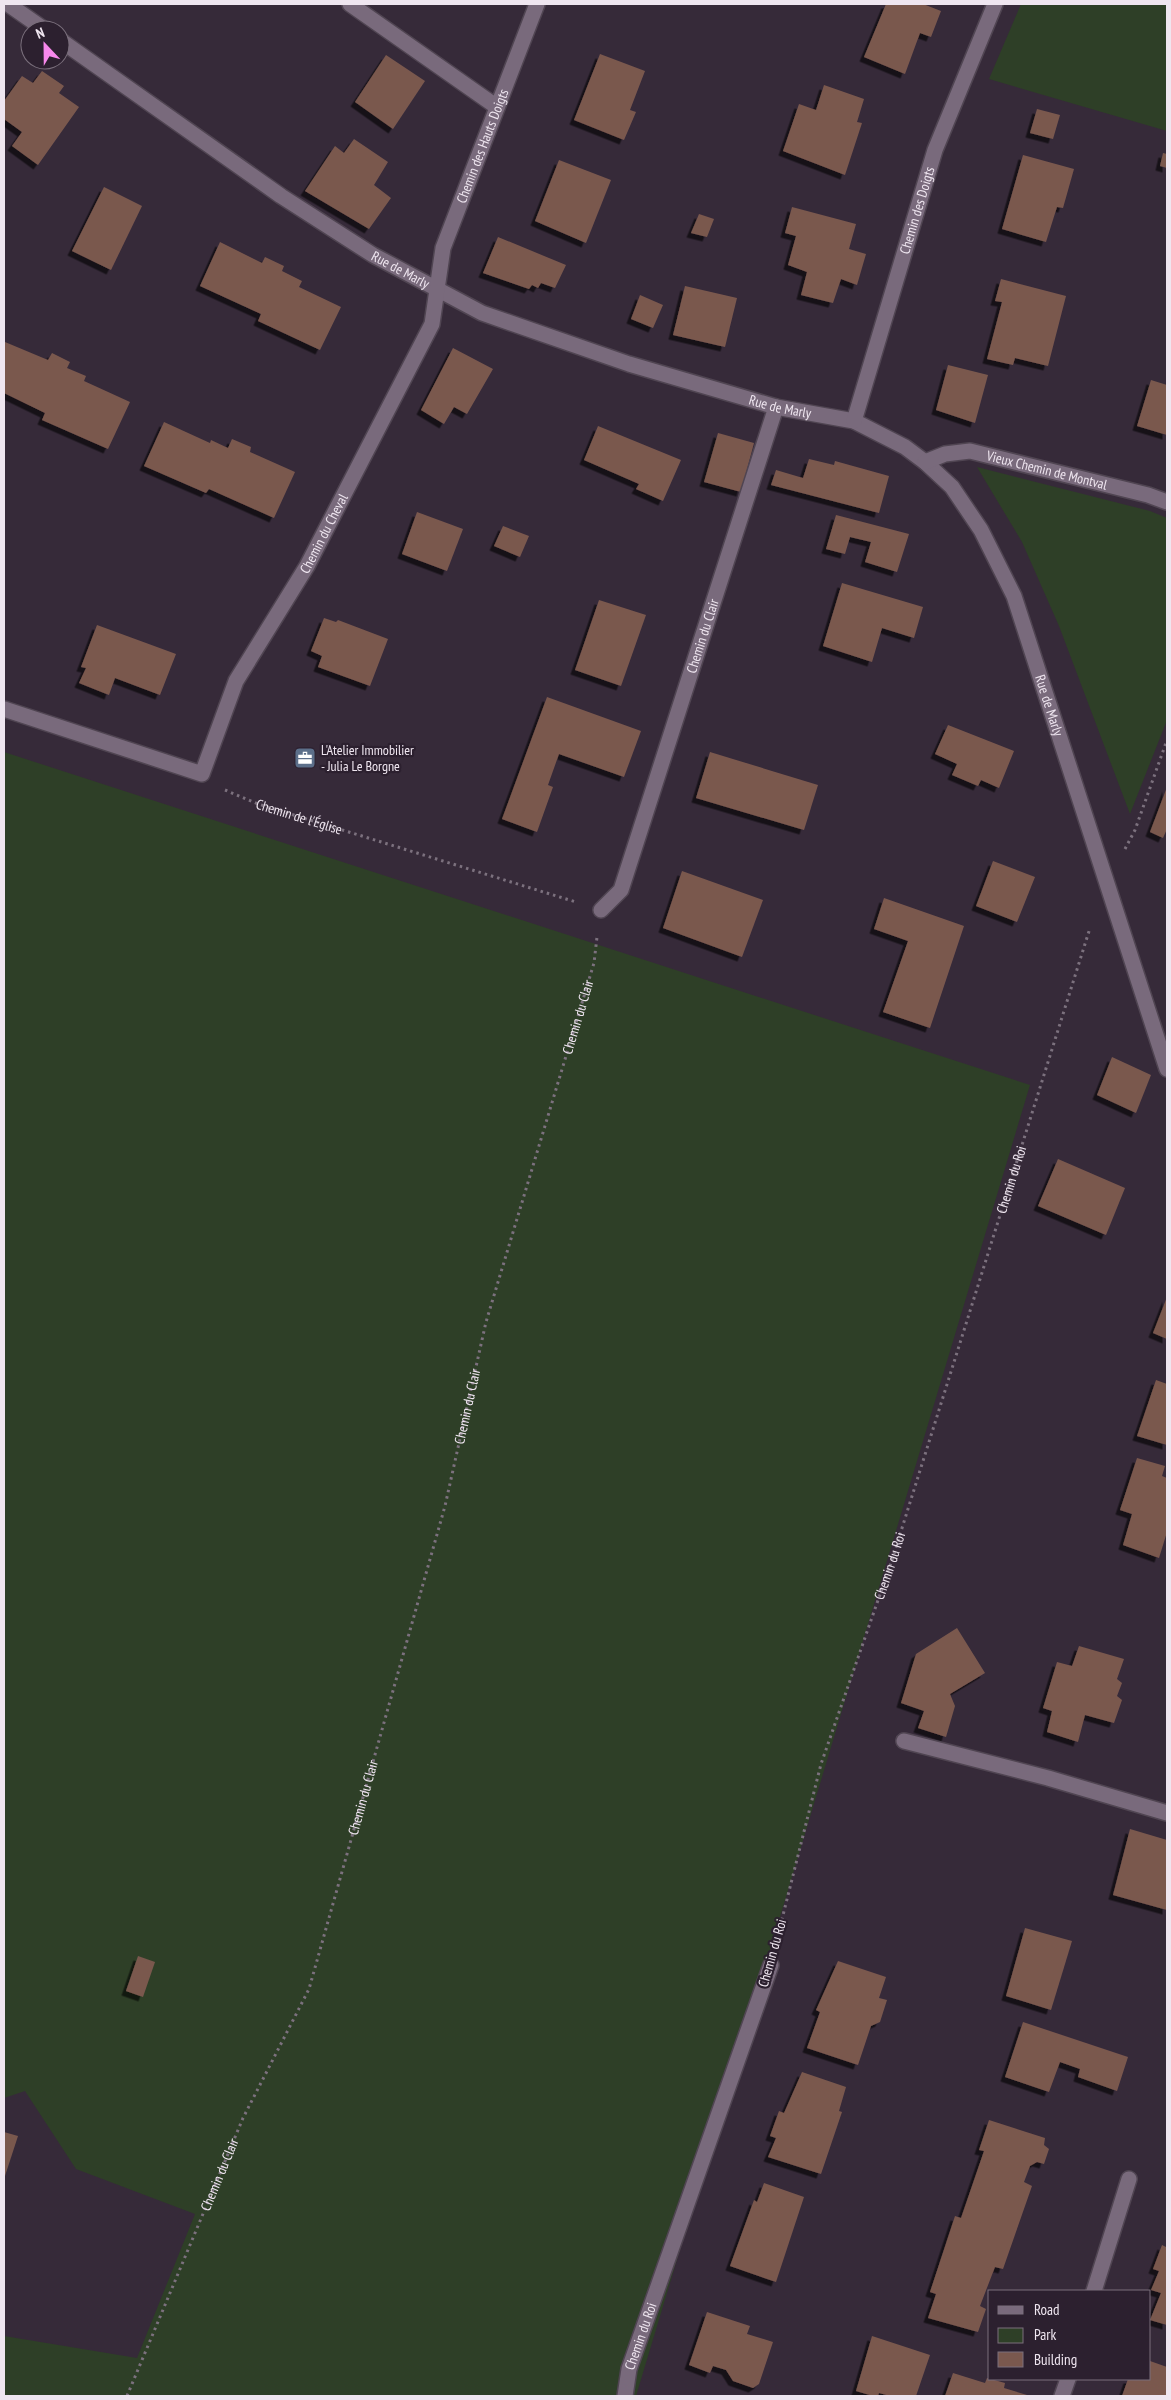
<svg xmlns="http://www.w3.org/2000/svg" width="1171" height="2400" viewBox="0 0 1171 2400" font-family="'PT Sans Narrow',sans-serif">
<style>
.green{fill:#2e3f27}
.building{fill:#7a584e;filter:url(#shadow)}
.lines{fill:none;stroke-linecap:round;stroke-linejoin:round}
.minor-casing{stroke:#504552;stroke-width:18}
.path{stroke:#7c717e;stroke-width:3;stroke-dasharray:2.5 4;stroke-linecap:butt}
.minor{stroke:#796a7c;stroke-width:15}
.labels{text-anchor:middle;stroke-width:4.5;stroke-linejoin:round;paint-order:stroke}
.street-label{font-size:14px;fill:#efe6f0;stroke:#2c202f}
.poi-label{font-size:14px;fill:#efe6f0;stroke:#2c202f;text-anchor:start}
</style>
<defs>
<filter id="shadow"><feDropShadow dx="-4.5" dy="4.5" stdDeviation="0" flood-color="#0009"/></filter>
</defs>
<rect width="100%" height="100%" fill="#362a39"/>
<g class="green">
<path d="M1021,4H1167V131L989,79Z"/>
<path d="M977,467L1150,511L1167,518V720L1130,814L1059,626L1022,542Z"/>
<path d="M4,752L1030,1085L636,2396H4V2336L137,2358L195,2214L76,2169L25,2091L4,2098Z"/>
</g>
<g class="building">
<path d="M886,4H923L941,11L931,37L920,33L905,74L864,57Z"/>
<path d="M600,54L645,71L630,110L636,112L624,140L574,120Z"/>
<path d="M386,55L425,81L393,129L355,102Z"/>
<path d="M42,71L64,86L59,93L79,107L38,165L12,146L22,132L4,119V101L22,76L33,83Z"/>
<path d="M824,85L864,99L857,122L862,123L845,175L783,151L799,104L816,110Z"/>
<path d="M1037,109L1060,115L1053,139L1030,133Z"/>
<path d="M354,139L388,162L374,185L391,198L369,229L305,191L335,146L344,153Z"/>
<path d="M1163,153L1167,154V168L1160,166Z"/>
<path d="M1023,155L1074,169L1063,208L1057,207L1046,242L1002,229Z"/>
<path d="M559,160L611,180L586,243L535,221Z"/>
<path d="M104,187L142,206L111,270L72,251Z"/>
<path d="M792,207L856,224L849,249L866,254L857,285L841,279L833,303L801,295L807,272L788,265L796,236L785,233Z"/>
<path d="M699,214L714,219L707,237L691,233Z"/>
<path d="M498,237L566,265L555,288L541,283L538,288L532,285L529,289L483,273Z"/>
<path d="M220,242L262,263L265,257L284,266L282,271L302,281L299,287L341,307L320,350L258,321L261,314L200,286Z"/>
<path d="M1001,279L1066,296L1048,366L1015,358L1013,365L987,359L1002,302L995,301Z"/>
<path d="M685,286L737,298L725,347L673,335Z"/>
<path d="M640,295L663,305L653,328L631,319Z"/>
<path d="M5,342L48,360L52,353L70,362L67,368L86,376L84,381L130,402L108,449L42,420L45,413L4,393Z"/>
<path d="M453,348L493,369L467,414L454,407L444,424L421,410Z"/>
<path d="M948,365L988,375L975,423L936,410Z"/>
<path d="M1151,380L1167,385V435L1137,426Z"/>
<path d="M164,422L210,443L211,440L228,448L232,439L251,447L250,452L295,472L274,518L209,489L206,493L144,466Z"/>
<path d="M598,426L681,460L663,501L636,489L639,484L584,460Z"/>
<path d="M718,433L754,443L741,492L704,482Z"/>
<path d="M809,459L834,465L835,461L889,476L879,513L771,485L776,470L803,478Z"/>
<path d="M417,512L463,529L447,571L402,554Z"/>
<path d="M836,515L909,534L897,572L865,562L871,542L850,537L845,554L826,549Z"/>
<path d="M503,526L529,536L520,557L494,546Z"/>
<path d="M842,583L923,607L914,638L882,628L872,662L823,646Z"/>
<path d="M599,600L646,615L621,686L575,670Z"/>
<path d="M324,618L336,622L338,620L388,639L370,686L318,667L322,656L311,651Z"/>
<path d="M97,625L176,654L160,695L115,678L109,695L79,683L86,668L81,667Z"/>
<path d="M547,697L641,731L624,777L559,754L548,785L553,787L537,832L502,819Z"/>
<path d="M948,725L1014,751L999,788L981,780L978,786L952,775L957,764L935,754Z"/>
<path d="M710,752L818,785L804,830L696,798Z"/>
<path d="M1167,787V829L1163,838L1150,832Z"/>
<path d="M993,861L1035,877L1017,922L976,906Z"/>
<path d="M682,871L763,900L742,957L663,928Z"/>
<path d="M884,898L964,926L930,1028L883,1012L908,941L874,929Z"/>
<path d="M1112,1057L1151,1075L1136,1113L1097,1095Z"/>
<path d="M1058,1159L1125,1188L1106,1235L1038,1206Z"/>
<path d="M1167,1297V1339L1153,1333Z"/>
<path d="M1156,1380L1167,1384V1445L1137,1436Z"/>
<path d="M1137,1458L1165,1466L1162,1476L1167,1478V1532L1159,1558L1123,1545L1132,1514L1120,1510Z"/>
<path d="M957,1628L985,1673L950,1694L955,1706L946,1737L918,1728L924,1711L901,1703L916,1654Z"/>
<path d="M1079,1646L1124,1659L1117,1679L1122,1683L1117,1696L1122,1700L1114,1723L1085,1715L1078,1742L1047,1732L1052,1711L1043,1708L1057,1662L1072,1666Z"/>
<path d="M1130,1829L1167,1840V1910L1113,1895Z"/>
<path d="M1025,1928L1072,1941L1051,2010L1006,1996Z"/>
<path d="M138,1956L155,1962L143,1997L126,1991Z"/>
<path d="M838,1961L886,1977L879,1998L887,2000L880,2022L871,2026L858,2065L807,2048L820,2012L816,2010Z"/>
<path d="M1023,2022L1128,2057L1117,2091L1078,2077L1080,2069L1060,2062L1049,2092L1005,2077Z"/>
<path d="M802,2072L846,2087L839,2111L842,2112L821,2174L768,2157L776,2138L770,2136L779,2111L784,2113Z"/>
<path d="M989,2120L1045,2138L1044,2145L1049,2149L1044,2164L1037,2162L1030,2166L1024,2182L1032,2186L1003,2269L995,2267L980,2306L986,2309L978,2332L928,2318L936,2294L930,2292L955,2216L961,2218L984,2151L979,2150Z"/>
<path d="M4,2132L18,2136L4,2179Z"/>
<path d="M764,2183L804,2197L776,2282L730,2266L754,2200L757,2202Z"/>
<path d="M1167,2244V2325L1150,2320L1161,2293L1151,2290L1159,2271L1153,2269L1162,2245L1166,2247Z"/>
<path d="M707,2312L750,2326L747,2334L773,2342L759,2384L753,2388L733,2381L726,2370L713,2366L710,2373L689,2365Z"/>
<path d="M872,2336L930,2355L916,2396H890L879,2393L878,2396H873L856,2391Z"/>
<path d="M1150,2361L1167,2367V2396H1122L1128,2379H1150Z"/>
<path d="M953,2373L985,2383L987,2378L1005,2383L1004,2388L1027,2395L945,2396Z"/>
</g>
<g class="lines">
<g class="minor-casing">
<g id="minor">
<path d="M8,4L45,30"/>
<path d="M350,4L497,107"/>
<path id="s4" d="M60,40L281,196L373,255L482,313L629,364L776,407L854,421L905,447L925,462L952,487L981,530L1014,596L1167,1069"/>
<path id="s5" d="M854,421L935,150L995,4"/>
<path id="s6" d="M925,462L945,454L970,451L1148,495L1167,502"/>
<path id="s7" d="M4,709L202,774L236,681L307,566L432,324L443,248L537,4"/>
<path id="s8" d="M601,910L621,890L776,407"/>
<path d="M904,1741L1048,1778L1167,1813"/>
<path d="M1094,2291L1129,2179"/>
<path id="s9" d="M625,2396L629,2369L771,1965"/>
<path d="M1062,2396L1068,2379"/>
</g>
</g>
<g class="path">
<path id="s1" d="M225,790L258,804L576,902"/>
<path d="M1125,849L1135,830L1167,740"/>
<path id="s2" d="M777,1939L821,1764L892,1560L1090,928"/>
<path id="s3" d="M127,2396L243,2118L309,1989L445,1506L486,1322L594,963L597,937"/>
</g>
<use href="#minor" class="minor"/>
</g>
<defs>
<g id="office-square" transform="scale(1.125)"><rect x="-9" y="-9" width="18" height="18" rx="4" fill="#5c6f8a" stroke="#2c202f"/><path d="M-6-3h4V-5.5h4V-3h4V5H-6ZM-1-4.5V-3h2v-1.5ZM-6 0V1H6V0Z" fill="#fff"/></g>
</defs>
<g fill-rule="evenodd">
<use href="#office-square" x="305" y="758"/>
</g>
<g class="labels">
<g class="street-label">
<text dy="5" stroke="none"><textPath href="#s7" startOffset="901">Chemin des Hauts Doigts</textPath></text>
<text dy="5" stroke="none"><textPath href="#s5" startOffset="220">Chemin des Doigts</textPath></text>
<text dy="5" stroke="none"><textPath href="#s4" startOffset="411">Rue de Marly</textPath></text>
<text dy="5" stroke="none"><textPath href="#s4" startOffset="816">Rue de Marly</textPath></text>
<text dy="5" stroke="none"><textPath href="#s6" startOffset="126">Vieux Chemin de Montval</textPath></text>
<text dy="5" stroke="none"><textPath href="#s7" startOffset="479">Chemin du Cheval</textPath></text>
<text dy="5" stroke="none"><textPath href="#s8" startOffset="295">Chemin du Clair</textPath></text>
<text dy="5" stroke="none"><textPath href="#s4" startOffset="1251">Rue de Marly</textPath></text>
<text dy="5" stroke="none"><textPath href="#s1" startOffset="79">Chemin de l'Église</textPath></text>
<text dy="5" stroke="none"><textPath href="#s3" startOffset="1455">Chemin du Clair</textPath></text>
<text dy="5" stroke="none"><textPath href="#s2" startOffset="795">Chemin du Roi</textPath></text>
<text dy="5" stroke="none"><textPath href="#s3" startOffset="1050">Chemin du Clair</textPath></text>
<text dy="5" stroke="none"><textPath href="#s2" startOffset="390">Chemin du Roi</textPath></text>
<text dy="5" stroke="none"><textPath href="#s3" startOffset="645">Chemin du Clair</textPath></text>
<text transform="translate(772 1953) rotate(-74)" y="5">Chemin du Roi</text>
<text dy="5" stroke="none"><textPath href="#s3" startOffset="240">Chemin du Clair</textPath></text>
<text dy="5" stroke="none"><textPath href="#s9" startOffset="62">Chemin du Roi</textPath></text>
</g>
<g class="poi-label">
<text x="321" y="755">L'Atelier Immobilier<tspan x="321" dy="16">- Julia Le Borgne</tspan></text>
</g>
</g>
<rect width="1171" height="2400" fill="none" stroke="#efe6f0" stroke-width="10"/>
<rect x="988" y="2290" width="162" height="90" fill="#2c202f" stroke="#7a6f7c"/>
<rect x="998" y="2306" width="25" height="8" fill="#796a7c" stroke="#7a6f7c"/>
<text x="1034" y="2315" font-size="15" fill="#efe6f0">Road</text>
<rect x="998" y="2328" width="25" height="15" fill="#2e3f27" stroke="#7a6f7c"/>
<text x="1034" y="2340" font-size="15" fill="#efe6f0">Park</text>
<rect x="998" y="2352" width="25" height="15" fill="#7a584e" stroke="#7a6f7c"/>
<text x="1034" y="2365" font-size="15" fill="#efe6f0">Building</text>
<g transform="translate(45 45) rotate(338)"><circle r="24" fill="#2c202f" stroke="#7a6f7c"/>
<path d="M0-4L9 19L0 12L-9 19Z" fill="#f788ec"/>
<text y="-8" font-size="14" font-weight="bold" text-anchor="middle" fill="#efe6f0">N</text>
</g>
</svg>
